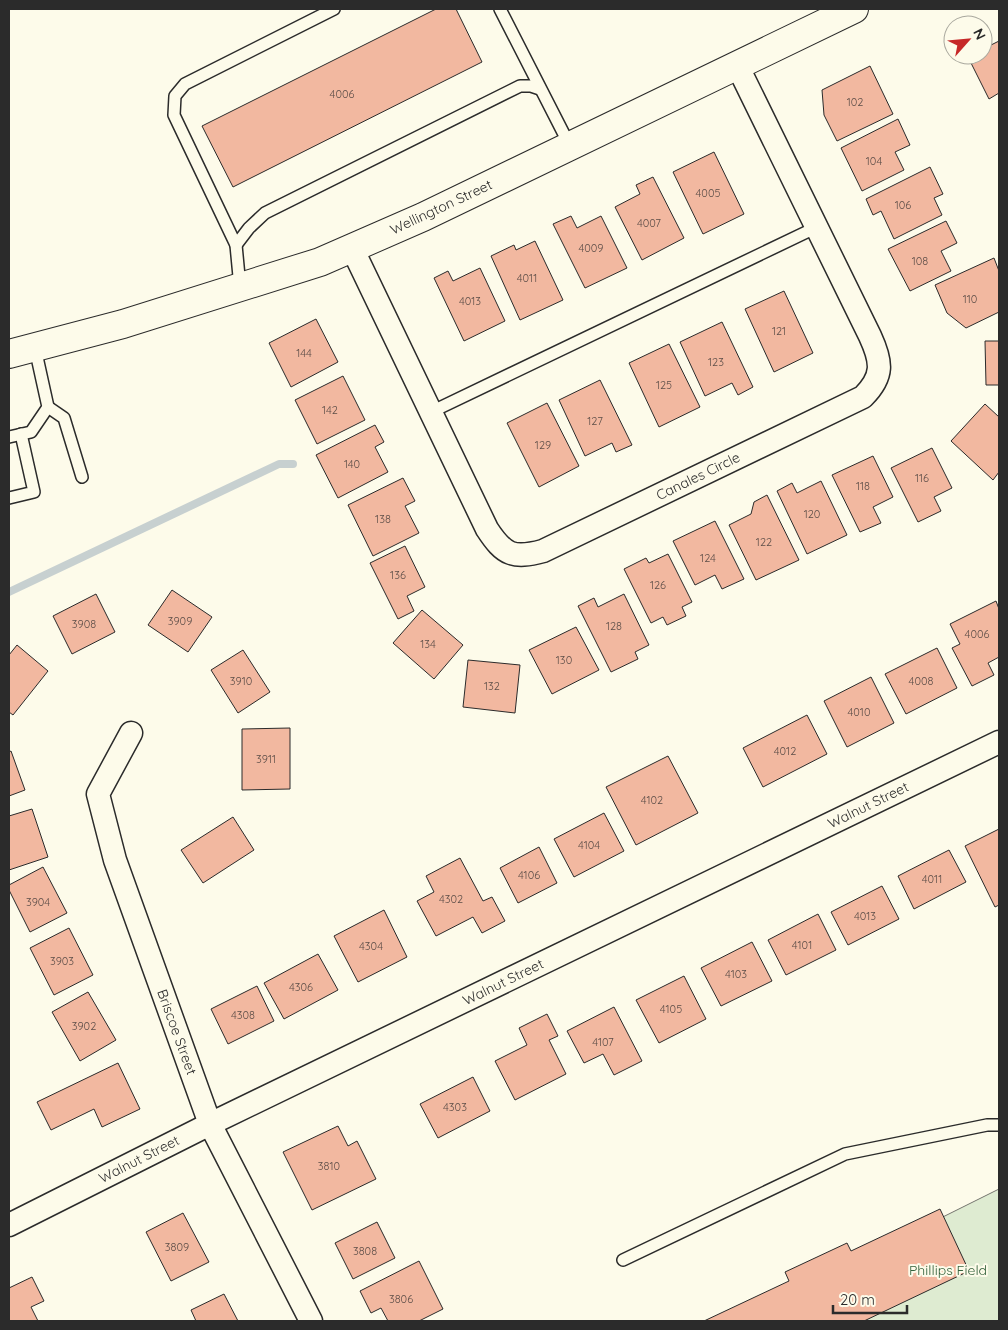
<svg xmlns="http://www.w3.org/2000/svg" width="1008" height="1330" viewBox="0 0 1008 1330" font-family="Quicksand,sans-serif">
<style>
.green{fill:#deebd1;stroke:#74746e}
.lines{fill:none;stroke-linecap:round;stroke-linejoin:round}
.stream{stroke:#c7d0d0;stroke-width:8}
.building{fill:#f2b8a0;stroke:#2b2b2b}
.service-casing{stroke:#2b2b2b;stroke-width:14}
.minor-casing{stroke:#2b2b2b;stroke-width:25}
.tertiary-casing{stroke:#2b2b2b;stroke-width:30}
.service{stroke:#fdfbea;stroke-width:11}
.minor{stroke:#fdfbea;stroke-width:22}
.tertiary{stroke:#fdfbea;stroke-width:28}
.labels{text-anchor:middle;stroke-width:4;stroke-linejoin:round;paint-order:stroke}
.number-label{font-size:11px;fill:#5d4e48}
.street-label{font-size:14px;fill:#2b2b2b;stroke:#fdfbea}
.park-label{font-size:14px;fill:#34623c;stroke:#fdfbea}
</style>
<rect width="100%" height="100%" fill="#fdfbea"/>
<path class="green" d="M999,1189V1321H734Z"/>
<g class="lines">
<path class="stream" d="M9,592L279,464H293"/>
</g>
<g class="building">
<path d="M436,9H456L482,62L233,187L202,126Z"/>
<path d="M999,41V93L989,99L968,57L972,55H983V49Z"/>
<path d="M870,66L893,114L837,141L824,115L822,90Z"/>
<path d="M898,119L910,145L895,152L904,170L862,191L841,148Z"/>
<path d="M714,152L744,214L703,234L673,172Z"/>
<path d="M930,167L943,194L934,198L942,215L894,239L881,211L873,215L866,199Z"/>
<path d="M653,177L684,238L642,260L615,207L640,194L636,185Z"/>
<path d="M571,216L577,228L601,216L627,268L585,288L553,224Z"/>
<path d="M946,221L957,243L941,251L951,271L910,291L888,249Z"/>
<path d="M535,241L563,300L520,320L491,256L514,245L516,250Z"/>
<path d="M994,258L999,271V312L966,328L947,313L935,285Z"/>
<path d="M480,268L505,321L464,341L434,278L448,271L453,281Z"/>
<path d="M784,291L813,353L774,372L745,309Z"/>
<path d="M316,319L338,362L291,387L269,343Z"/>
<path d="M722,322L753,387L738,395L732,383L705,396L680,342Z"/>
<path d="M985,341H999V385H986Z"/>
<path d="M669,344L700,407L659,427L629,363Z"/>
<path d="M343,376L365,420L317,444L295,400Z"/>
<path d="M600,380L632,445L616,452L612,443L585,456L559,400Z"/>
<path d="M547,403L579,466L539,487L507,423Z"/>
<path d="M985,404L999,417V472L993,480L951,441Z"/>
<path d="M375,425L384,442L375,447L388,472L338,498L316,455Z"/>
<path d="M932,448L952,488L934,497L941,511L918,522L891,468Z"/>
<path d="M873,456L893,497L873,507L881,523L860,532L832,475Z"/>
<path d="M403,478L415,501L405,506L419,533L373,556L348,505Z"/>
<path d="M821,481L847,535L807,554L777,491L792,483L797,493Z"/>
<path d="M767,495L799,560L756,580L729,525L751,514L754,502Z"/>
<path d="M715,521L744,579L722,589L715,575L695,585L673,541Z"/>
<path d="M405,546L425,587L407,596L414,611L398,619L370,563Z"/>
<path d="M668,554L692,602L682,607L686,616L667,625L663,617L651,623L624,569L646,558L649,563Z"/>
<path d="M172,590L212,617L188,652L148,625Z"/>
<path d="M96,594L115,632L72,654L53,616Z"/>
<path d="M624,594L649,645L635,652L638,659L611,672L578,606L594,598L598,607Z"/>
<path d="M996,601L999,609V657L988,663L994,675L972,686L952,648L960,644L950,624Z"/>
<path d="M422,610L463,645L434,679L393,643Z"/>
<path d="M576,627L599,670L552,694L529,650Z"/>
<path d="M17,645L48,671L13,715L9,712V655Z"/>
<path d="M937,648L957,688L906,714L885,674Z"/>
<path d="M243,650L270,692L238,713L211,670Z"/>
<path d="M468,660L520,665L515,713L463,707Z"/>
<path d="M871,677L894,723L847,747L824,701Z"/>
<path d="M807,715L827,754L763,787L743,748Z"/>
<path d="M290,728V789L242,790V729Z"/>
<path d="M11,751L25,790L9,796V752Z"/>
<path d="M668,756L698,813L636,845L606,787Z"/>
<path d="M32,809L48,857L9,870V816Z"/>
<path d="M604,813L624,851L574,877L554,839Z"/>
<path d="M233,817L254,850L203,883L181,850Z"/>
<path d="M999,829V905L995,907L965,846Z"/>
<path d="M539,847L557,883L518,903L500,868Z"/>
<path d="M949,850L966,882L914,909L898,876Z"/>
<path d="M460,858L483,901L492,897L505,921L482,933L473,917L436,936L417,901L434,892L426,876Z"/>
<path d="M43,867L67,913L30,932L9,890V885Z"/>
<path d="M882,886L899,919L848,945L831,912Z"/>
<path d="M384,910L407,957L358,982L334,936Z"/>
<path d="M818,914L836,950L786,975L768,940Z"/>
<path d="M69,928L93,975L54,995L30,948Z"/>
<path d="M752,942L772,981L721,1006L701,968Z"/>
<path d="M318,954L338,990L284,1019L264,983Z"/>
<path d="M684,976L706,1019L659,1043L636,1000Z"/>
<path d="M257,986L274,1021L228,1044L211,1009Z"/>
<path d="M88,992L116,1040L80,1061L52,1012Z"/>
<path d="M614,1007L642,1061L614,1075L603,1054L584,1063L567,1031Z"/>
<path d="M547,1014L558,1036L549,1040L566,1074L515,1100L495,1061L527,1045L519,1028Z"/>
<path d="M118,1063L140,1109L102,1127L94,1109L51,1130L37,1102Z"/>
<path d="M473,1077L490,1111L438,1138L420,1104Z"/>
<path d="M338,1126L348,1146L357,1141L376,1179L312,1210L283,1152Z"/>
<path d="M940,1209L969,1271L864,1321H704L789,1281L785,1272L847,1243L851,1251Z"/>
<path d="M183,1213L209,1262L171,1281L146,1232Z"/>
<path d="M377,1222L395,1258L353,1279L335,1243Z"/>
<path d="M419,1261L443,1309L419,1321H388L381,1308L371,1313L360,1291Z"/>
<path d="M32,1277L44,1301L31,1307L38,1321H9V1288Z"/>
<path d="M224,1294L238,1321H196L191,1310Z"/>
</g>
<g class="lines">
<g class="service-casing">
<g id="service">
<path d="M500,9L570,146"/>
<path d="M236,245L249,228L265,213L520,86H531L540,89"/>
<path d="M240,287L236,245L174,115L175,96L185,84L334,9"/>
<path d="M48,407L64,418L82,477"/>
<path d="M431,412L817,227"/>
<path d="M9,437L31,432L48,407L35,348"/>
<path d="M9,498L34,492L21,434"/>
<path d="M623,1260L845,1154L987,1125H999"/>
</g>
</g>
<g class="minor-casing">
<g id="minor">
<path d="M352,248L487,529C504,555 513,559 543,551L863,397C884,376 882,362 870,336L737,65"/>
<path d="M131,733L98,794L115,860L210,1124L311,1321"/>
<path d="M9,1225L210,1124L999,742"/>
</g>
</g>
<g class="tertiary-casing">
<path id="tertiary" d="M9,354L123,324L320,262L423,217L854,9"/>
</g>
<use href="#service" class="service"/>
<use href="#minor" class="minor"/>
<use href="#tertiary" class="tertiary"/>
</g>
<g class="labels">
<g class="number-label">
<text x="342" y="98">4006</text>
<text x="855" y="106">102</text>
<text x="874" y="165">104</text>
<text x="708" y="197">4005</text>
<text x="903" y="209">106</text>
<text x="649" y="227">4007</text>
<text x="591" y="252">4009</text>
<text x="920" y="265">108</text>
<text x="527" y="282">4011</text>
<text x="970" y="303">110</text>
<text x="470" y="305">4013</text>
<text x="779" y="335">121</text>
<text x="304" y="357">144</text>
<text x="716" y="366">123</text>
<text x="664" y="389">125</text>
<text x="330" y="414">142</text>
<text x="595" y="425">127</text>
<text x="543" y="449">129</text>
<text x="352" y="468">140</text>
<text x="922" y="482">116</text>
<text x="863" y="490">118</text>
<text x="812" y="518">120</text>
<text x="383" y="523">138</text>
<text x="764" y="546">122</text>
<text x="708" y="562">124</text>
<text x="398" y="579">136</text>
<text x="658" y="589">126</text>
<text x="180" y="625">3909</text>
<text x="84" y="628">3908</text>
<text x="614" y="630">128</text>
<text x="977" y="638">4006</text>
<text x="428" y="648">134</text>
<text x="564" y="664">130</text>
<text x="241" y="685">3910</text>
<text x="921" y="685">4008</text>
<text x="492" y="690">132</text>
<text x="859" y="716">4010</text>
<text x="785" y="755">4012</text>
<text x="266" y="763">3911</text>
<text x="652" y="804">4102</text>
<text x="589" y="849">4104</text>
<text x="529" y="879">4106</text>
<text x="932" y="883">4011</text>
<text x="451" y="903">4302</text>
<text x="38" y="906">3904</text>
<text x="865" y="920">4013</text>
<text x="802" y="949">4101</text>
<text x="371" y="950">4304</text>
<text x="62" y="965">3903</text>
<text x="736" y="978">4103</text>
<text x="301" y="991">4306</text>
<text x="671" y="1013">4105</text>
<text x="243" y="1019">4308</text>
<text x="84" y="1030">3902</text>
<text x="603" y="1046">4107</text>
<text x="455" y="1111">4303</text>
<text x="329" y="1170">3810</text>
<text x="177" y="1251">3809</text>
<text x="365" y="1255">3808</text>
<text x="401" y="1303">3806</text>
</g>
<g class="street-label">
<text transform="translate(441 207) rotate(-25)" y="5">Wellington Street</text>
<text transform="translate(698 476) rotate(-26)" y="5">Canales Circle</text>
<text transform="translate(868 805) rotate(-26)" y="5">Walnut Street</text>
<text transform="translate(503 982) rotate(-26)" y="5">Walnut Street</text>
<text transform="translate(177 1032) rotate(70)" y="5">Briscoe Street</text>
<text transform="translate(139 1159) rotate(-27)" y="5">Walnut Street</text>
</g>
<g class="park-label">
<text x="948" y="1275">Phillips Field</text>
</g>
</g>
<rect width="1008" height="1330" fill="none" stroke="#2b2b2b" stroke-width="20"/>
<g transform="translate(968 40) rotate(63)"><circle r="24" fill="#fdfbea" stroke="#a9a89e"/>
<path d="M0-4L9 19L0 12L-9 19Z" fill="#c62828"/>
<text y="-8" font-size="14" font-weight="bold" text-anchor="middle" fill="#2b2b2b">N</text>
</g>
<path d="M833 1305v8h74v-8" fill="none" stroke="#2b2b2b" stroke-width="2.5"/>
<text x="840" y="1305" font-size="15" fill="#2b2b2b" stroke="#fdfbea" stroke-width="4" paint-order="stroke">20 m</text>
</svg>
